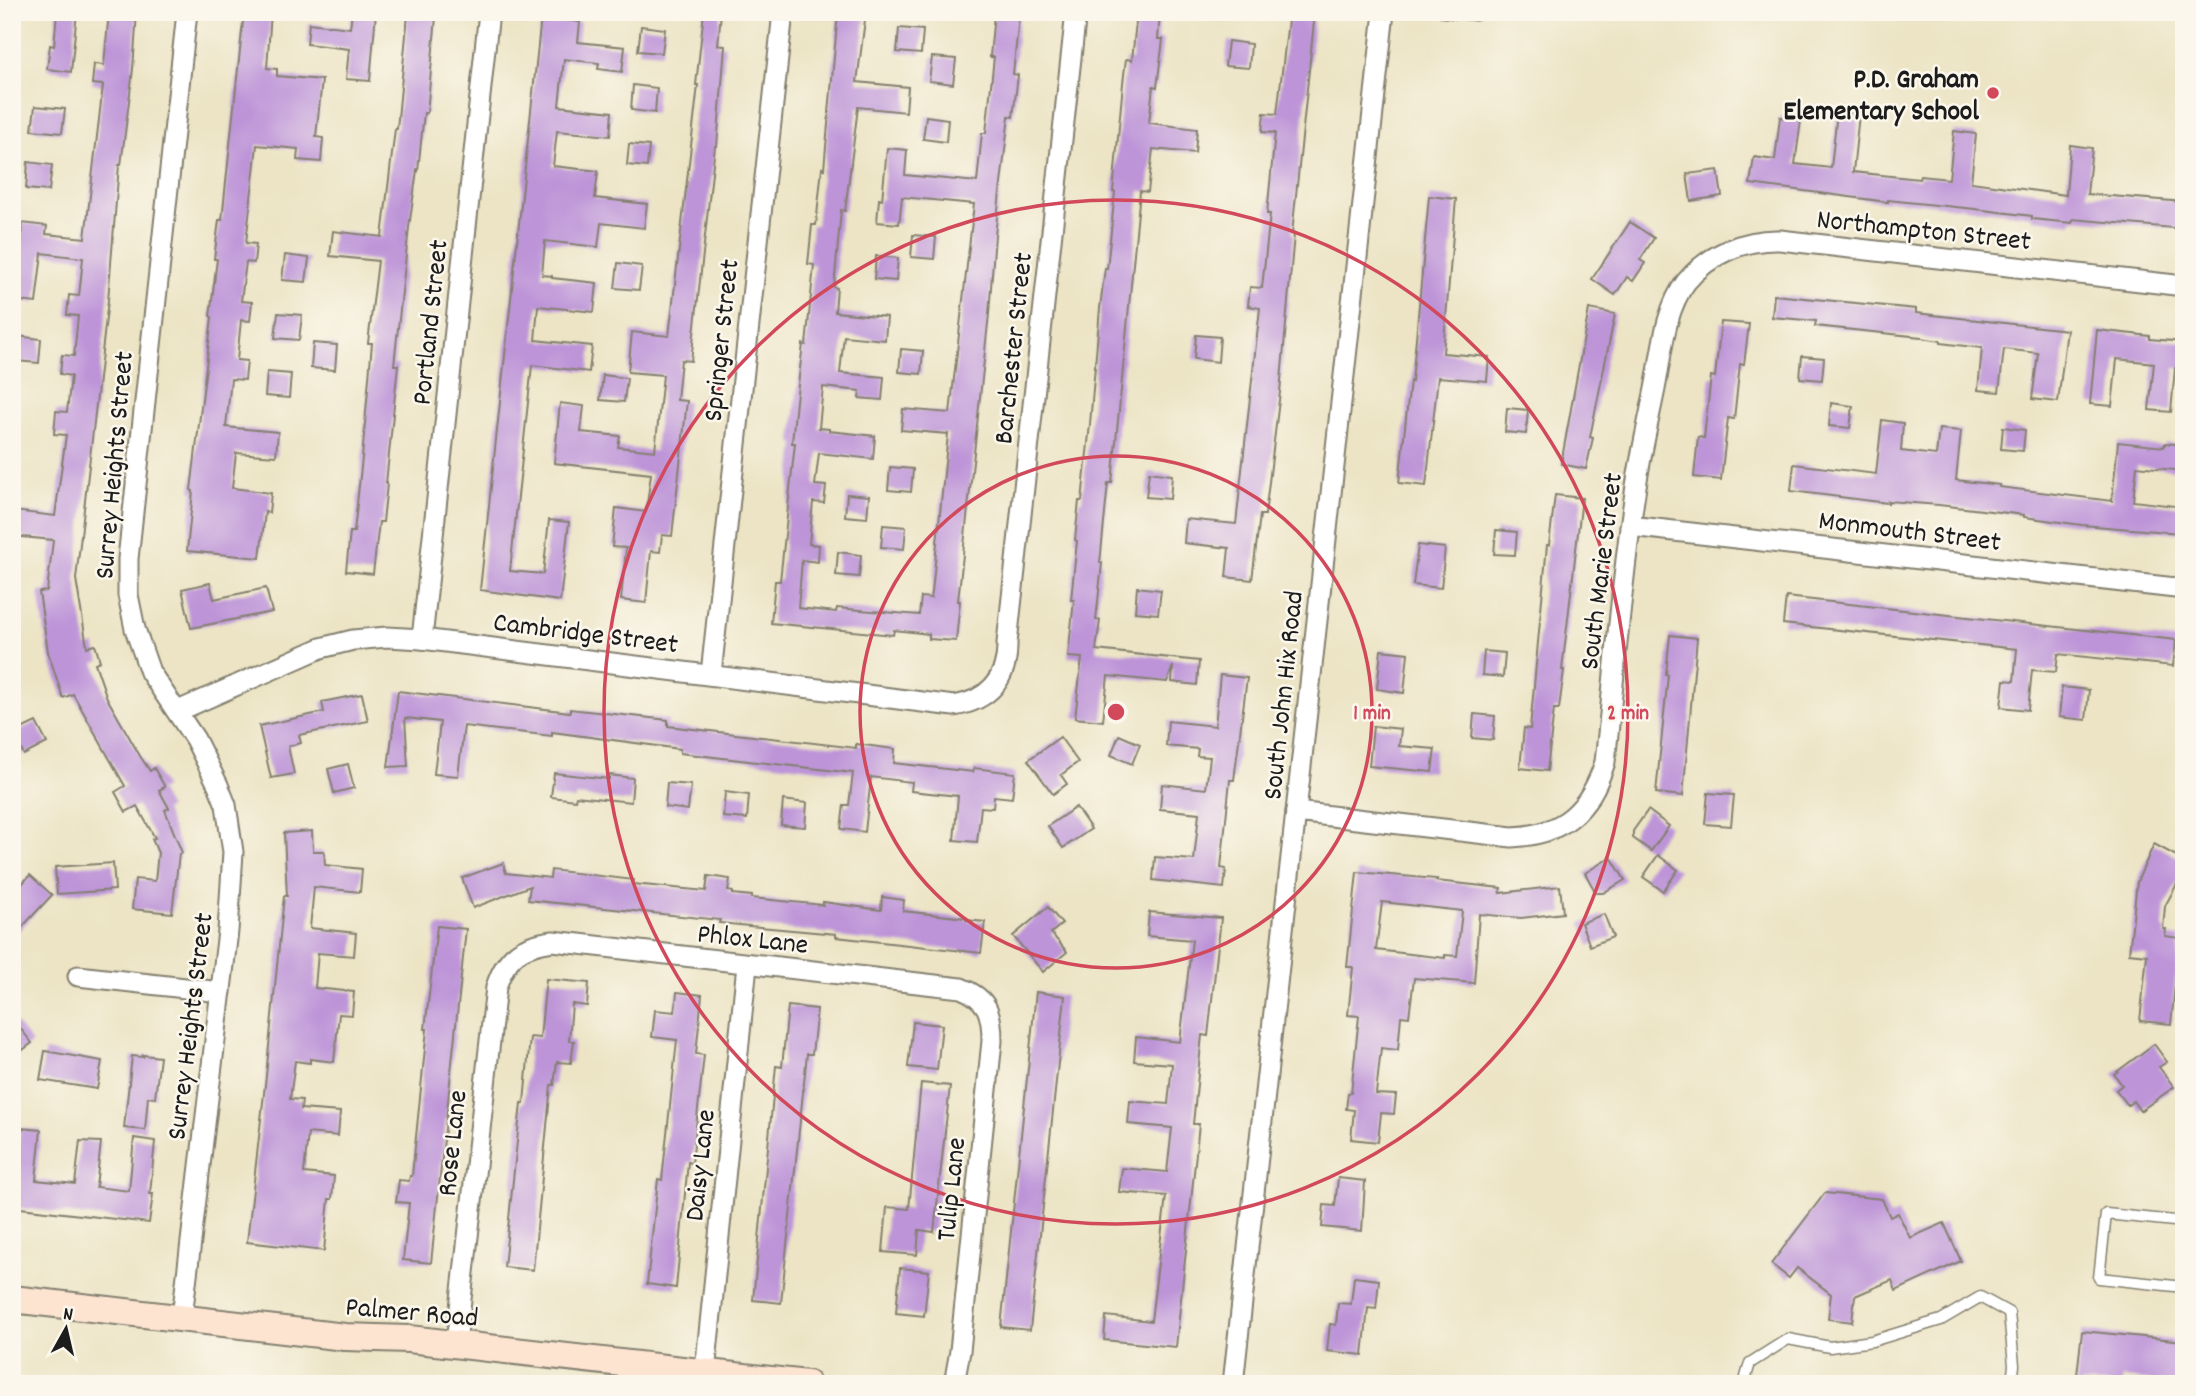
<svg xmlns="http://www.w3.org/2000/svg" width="2196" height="1396" viewBox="0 0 2196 1396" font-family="Dekko,sans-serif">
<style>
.building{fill:#bd94d8;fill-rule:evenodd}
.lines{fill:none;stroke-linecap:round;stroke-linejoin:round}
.lane-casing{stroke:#848070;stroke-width:13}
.street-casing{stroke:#848070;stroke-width:23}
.secondary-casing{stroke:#848070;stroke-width:30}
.lane{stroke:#fff;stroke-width:10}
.street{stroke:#fff;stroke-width:19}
.secondary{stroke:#fde4d1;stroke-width:26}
.ring{fill:none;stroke:#d1495b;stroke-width:3.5}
.poi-dot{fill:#d1495b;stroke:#fbf7ec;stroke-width:2.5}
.labels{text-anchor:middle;stroke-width:5;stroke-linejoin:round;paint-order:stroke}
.poi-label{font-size:28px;font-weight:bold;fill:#1c1c1c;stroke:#fbf7ec;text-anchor:end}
.street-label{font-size:28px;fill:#1c1c1c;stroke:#fbf7ec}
.centre{fill:#d1495b;stroke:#fbf7ec;stroke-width:3.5}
.ring-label{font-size:21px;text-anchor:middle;font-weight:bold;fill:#d1495b;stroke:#fbf7ec;stroke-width:5;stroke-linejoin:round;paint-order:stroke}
</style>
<rect width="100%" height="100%" fill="#fbf7ec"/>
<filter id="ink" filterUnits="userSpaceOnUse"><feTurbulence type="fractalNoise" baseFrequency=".0143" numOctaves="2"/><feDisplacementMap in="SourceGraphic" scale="14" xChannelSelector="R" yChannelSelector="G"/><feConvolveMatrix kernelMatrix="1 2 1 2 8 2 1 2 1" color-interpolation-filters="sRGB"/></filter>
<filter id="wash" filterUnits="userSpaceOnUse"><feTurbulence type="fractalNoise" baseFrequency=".00686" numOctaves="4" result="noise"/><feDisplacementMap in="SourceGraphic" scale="28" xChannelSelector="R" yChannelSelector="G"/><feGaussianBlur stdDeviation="1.57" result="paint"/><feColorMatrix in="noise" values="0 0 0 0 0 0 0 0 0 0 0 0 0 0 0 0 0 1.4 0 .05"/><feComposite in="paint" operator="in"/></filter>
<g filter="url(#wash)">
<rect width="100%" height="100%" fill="#ece4c5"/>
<g id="blocks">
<g class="building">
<path d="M57,12H77L71,72L47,69L50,45L54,46Z"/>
<path d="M109,12H137L133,69L121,165H119L108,300L76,579L87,647L95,645L100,661L95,663L107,698L140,756L150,771L154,768L165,787L159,790L169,808L165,810L182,853L179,854L172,913L132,909L135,879L155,881L158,853L152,839L155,838L137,806L126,812L115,792L125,786L73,694L63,698L48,652L39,592L47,591L53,540L12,536L14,511L55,516L66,435L54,434L56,411L67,412L71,376L60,374L62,355L74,356L78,316L67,315L69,295L79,296L83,258L42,253L36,303L12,300L15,276H18L23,223L47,226L46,234L85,238L103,85L92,84L94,64L104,65Z"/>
<path d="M244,12H271L267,68L277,69V76L322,80L316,137L323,138L321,162L297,160L298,149L257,145L246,243L256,244L254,263L246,262L241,301L252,302L250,321L241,320L237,360L247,361L245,380L231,379L226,427L278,432L276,456L236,453L232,488L271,493L269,513L265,512L260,558L187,551L193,491L191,490L212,317L210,316L217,259H214L219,220H222Z"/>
<path d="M352,12H376L370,81L346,79L349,49L307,44L309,23L350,28Z"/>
<path d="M704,12H721L718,45L725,46L717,146H715L691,361L681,360L677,400L687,401L672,536L662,535L660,552L651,551L646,603L621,600L626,548L612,547L616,508L646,512L651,474L554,463L560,403L584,406L581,432L620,436L618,447L655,451L663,375L628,372L632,332L669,336L698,85H696Z"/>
<path d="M838,12H866L857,82L908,87L906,112L858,107L845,211L841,210L834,287L837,288L835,312L887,317L885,340L844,336L840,373L884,377L882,400L859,398L860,391L823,387L819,428L829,429V431L875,436L873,459L819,453L815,485L826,486L824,503L813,502L809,544L819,545L818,562L802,560L798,608L836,612L837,608L919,615L921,597L931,598L932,592L948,434L901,430L903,409L950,413L974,204L902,197L899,224L877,222L879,199L882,200L887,148L907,150L905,175L977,182L982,133H986L994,57H990L994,14L1019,17L1013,74L1018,75L1013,117L1009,116L995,235L989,314L958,601H960L956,641L929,639V634L894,630L893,635L771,623L775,581H780L795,443H792L796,401L803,344L806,345L814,265L808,264L812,225H816L822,168L824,169Z"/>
<path d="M1137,12H1160L1158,39H1163L1157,87L1153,86L1149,123L1197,129L1195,153L1153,149L1148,192L1140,191L1112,483H1108L1100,563H1102L1096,620H1100L1096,650L1199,661L1197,685L1172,682L1173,666L1167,682L1108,676L1103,721L1075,718L1082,658L1068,657L1074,600H1071L1077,541L1075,540L1079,501H1082L1090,424L1100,308L1105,268L1107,269L1115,192H1113L1123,83L1126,59L1132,60Z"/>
<path d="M1289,12H1315L1292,234H1294L1280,392L1265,515H1260L1252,580L1226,577L1229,548L1184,543L1186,519L1236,524L1260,308L1248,306L1250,287L1262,288L1270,214H1267L1275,133L1262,132L1264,113L1277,114Z"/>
<path d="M408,14L436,17L427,113H424L418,171L417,170L409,227L394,365H398L386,484H387L383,522H379L373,574L346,571L350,532H354L362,458L372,343H368L378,261L330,256L333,231L382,237L395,129H397Z"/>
<path d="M541,17L580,22L578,42L625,47L622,72L598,69L599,63L564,59L559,106L612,112L610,136L557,131L553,166L598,171L595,198L647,204L644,228L601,223L598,247L545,241L542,275L552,276V278L597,283L594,312L538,306L535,340L592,346L589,372L532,365L510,571L543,574L549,520L569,522L560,601L480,590Z"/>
<path d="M641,26L665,29L662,53L638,51Z"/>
<path d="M899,28L923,30L921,54L897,52Z"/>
<path d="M1228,41L1251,44L1249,68L1225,66Z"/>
<path d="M932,57L956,59L953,84L929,81Z"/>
<path d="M633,85L657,88L655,113L631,110Z"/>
<path d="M35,106L65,109L62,133L32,130Z"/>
<path d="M1837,112L1859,114L1853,172L1919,179L1920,176L1949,179L1954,131L1976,134L1971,182L2066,195L2070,145L2092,148L2087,194L2184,202V229L2073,219L2072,223L2032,219V216L1975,209L1888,200V202L1750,184L1754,157L1775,160L1780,117L1801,120L1795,164L1831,168Z"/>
<path d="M926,116L948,119L946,142L923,139Z"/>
<path d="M629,144L649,146L647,167L627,165Z"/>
<path d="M28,162L52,165L49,191L26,189Z"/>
<path d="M1718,170L1722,196L1691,201L1687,174Z"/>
<path d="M1429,196L1456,199L1443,353L1489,357L1487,381L1438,377L1426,486L1399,483L1410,381L1412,382Z"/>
<path d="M1630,222L1654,238L1640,260L1645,263L1633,281L1627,277L1615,295L1592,279Z"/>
<path d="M913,235L936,237L934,259L911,257Z"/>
<path d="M285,255L309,258L306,282L282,280Z"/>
<path d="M876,256L898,258L896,281L874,279Z"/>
<path d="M618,263L642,266L639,290L615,288Z"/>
<path d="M1774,295L1916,309V313L2067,330L2058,402L2032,399L2038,353L2004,349L1999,392L1978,390L1982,348L1941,343V341L1921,338V337L1815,326L1816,321L1772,317Z"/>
<path d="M1589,309L1615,314L1590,437L1593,438L1586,469L1561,464Z"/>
<path d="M278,313L302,315L299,340L275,338Z"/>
<path d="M1721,322L1749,324L1744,364H1740L1734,419L1728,418L1721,480L1694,477L1698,437L1704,438L1711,376L1715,377Z"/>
<path d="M2097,330L2150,336V339L2184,342V369L2175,368L2171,412L2149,410L2154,363L2117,359L2112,406L2090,404Z"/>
<path d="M1196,335L1220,337L1218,362L1194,359Z"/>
<path d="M17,336L41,339L39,363L15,361Z"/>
<path d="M313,343L337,345L335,370L311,368Z"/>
<path d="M901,349L923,351L921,374L899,372Z"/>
<path d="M1802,356L1824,358L1822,380L1800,378Z"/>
<path d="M267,372L291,374L289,398L265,396Z"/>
<path d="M603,375L627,378L624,402L600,400Z"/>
<path d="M1831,403L1853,406L1850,428L1829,426Z"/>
<path d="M1507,408L1528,410L1526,434L1505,432Z"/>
<path d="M1882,420L1903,423L1901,451L1936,455L1939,429L1961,431L1956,480L2000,485L1999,487L2112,501L2118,442L2164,447L2165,443L2184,445V471L2137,466L2133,501L2183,507L2180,533L2082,525L2024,517V515L1939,505L1888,501V503L1791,491L1794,464L1876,474Z"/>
<path d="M2003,427L2025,430L2023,451L2001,449Z"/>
<path d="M890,467L913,469L911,492L888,490Z"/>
<path d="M1149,472L1172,475L1170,499L1146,497Z"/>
<path d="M847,494L869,496L867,518L845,516Z"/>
<path d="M1555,495L1582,498L1562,670H1564L1559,709H1554L1547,771L1520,768L1524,728L1530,729L1547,545H1549Z"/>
<path d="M883,525L906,527L904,549L881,547Z"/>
<path d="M1496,530L1517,532L1515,555L1494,554Z"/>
<path d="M1418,545L1445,548L1441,588L1413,585Z"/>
<path d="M838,552L861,555L859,577L836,575Z"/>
<path d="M210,583L214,599L266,588L272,612L191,628L182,589Z"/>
<path d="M1137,587L1161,590L1158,614L1135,612Z"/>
<path d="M1786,597L2176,640L2173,666L2058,654L2056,672L2032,670L2028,710L2001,707L2004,680L2014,681L2017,649L1783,624Z"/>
<path d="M1670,635L1697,638L1683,796L1656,793L1668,675L1666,674Z"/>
<path d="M1381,650L1408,653L1404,693L1377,689Z"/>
<path d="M1484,651L1505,653L1503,677L1482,675Z"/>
<path d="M1220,675L1247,678L1234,780H1230L1221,868L1226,869L1224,888L1153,880L1155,857L1194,860L1199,813L1160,809L1162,784L1206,789L1210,757L1197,756L1198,749L1166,746L1168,721L1215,726Z"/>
<path d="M2062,687L2089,690L2086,720L2059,717Z"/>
<path d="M398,691L570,712V709L668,720V726L856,748V744L895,749L894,763L973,772L974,768L1015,773L1012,798L994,796L993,808L981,807L977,842L954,840L958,796L911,791L912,782L871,777L865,832L841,829L844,805H849L853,773L680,753V749L552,732V736L464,726L458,776L434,774L440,722L405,718L408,766L388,767Z"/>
<path d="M362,694L368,721L299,735L301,743L288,746L294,774L271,778L259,726L324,712L322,702Z"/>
<path d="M1474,714L1495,716L1493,740L1472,738Z"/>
<path d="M36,722L47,743L24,755L13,733Z"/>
<path d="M1373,726L1401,729L1399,746L1435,749L1432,772L1369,766Z"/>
<path d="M1119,735L1140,744L1132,764L1111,755Z"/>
<path d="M1060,737L1078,762L1061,775L1067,784L1053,794L1028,760Z"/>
<path d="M348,764L354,788L334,793L328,769Z"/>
<path d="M554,773L609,779V775L633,778L631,802L576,796L575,800L551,797Z"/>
<path d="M667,783L691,785L688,810L665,807Z"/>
<path d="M725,792L749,795L747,819L723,817Z"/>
<path d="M1708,793L1734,795L1731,826L1705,824Z"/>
<path d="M783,800L807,803L805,827L781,825Z"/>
<path d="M1076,807L1091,829L1063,848L1048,826Z"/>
<path d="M1648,810L1669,826L1651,851L1633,838V831Z"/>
<path d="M312,831L313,851H324L325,865L362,869L360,892L314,887L310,928L356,933L354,956L318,953L315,988L354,992L352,1015L339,1014L334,1062L310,1059V1063L295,1061L290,1099L302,1100L301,1109L340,1112L338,1136L308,1133L304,1173L334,1176L332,1199H329L324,1251L247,1242L266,1076L284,896H287L284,833Z"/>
<path d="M2154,844L2184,860V871L2165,906L2163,929H2166L2165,936L2180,938L2171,1024L2140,1021L2147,955L2129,953L2137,882Z"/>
<path d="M1658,855L1678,870L1663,891L1643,877Z"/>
<path d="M1611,857L1625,880L1603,893H1596L1585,873Z"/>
<path d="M113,863L115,890L57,894L55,867Z"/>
<path d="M503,863L506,873L550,878L551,870L634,880L633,884L706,891L708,876L730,879L728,891L733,892V894L752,896V898L823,905V902L881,910L882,897L904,900L903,911L966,918V920L985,922L981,953L836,937V934L749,926L719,923L720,920L528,900L530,886L473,908L462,878Z"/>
<path d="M1357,872L1437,879L1436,881L1501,888L1500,893L1560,886L1563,913L1521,918L1479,914L1474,983L1414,978L1409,1017L1401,1016L1398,1050L1381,1048L1376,1094L1396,1095L1394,1114L1381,1113L1378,1142L1351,1139L1354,1110L1346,1109L1348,1093H1351L1359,1016L1348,1015L1353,967H1347ZM1382,902L1462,911L1457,956L1445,955V958L1376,950Z"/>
<path d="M30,875L52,895L12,938V895Z"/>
<path d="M1048,907L1062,924L1051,933L1067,952L1043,972L1013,936Z"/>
<path d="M1149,912L1221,918L1208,1036L1202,1035L1193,1124H1199L1176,1347L1104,1340L1106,1316L1151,1321L1166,1196L1119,1192L1122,1168L1167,1172L1172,1128L1128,1124L1130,1101L1168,1104L1172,1064L1134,1061L1136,1037L1180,1042L1192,940L1147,936Z"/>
<path d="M1604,914L1613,937L1590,946L1581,923Z"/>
<path d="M437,926L466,929L431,1263L403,1260L409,1203L396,1202L399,1180L409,1181L410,1176H412L427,1029H425Z"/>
<path d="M546,979L589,983L587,1006L572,1004L569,1041H574L571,1063L557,1062L554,1085H551L533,1270L504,1267L521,1103H524L530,1037L540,1038Z"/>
<path d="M677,992L702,995L696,1054L704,1055L692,1163L688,1162L676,1288L647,1284L658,1179L662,1180L677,1040L652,1037L655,1010L675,1012Z"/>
<path d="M1036,992L1065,996L1030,1330L1001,1327Z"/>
<path d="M788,1006L817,1009L812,1054H807L781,1303L753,1300L776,1066L782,1067Z"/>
<path d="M12,1018L32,1043L12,1058Z"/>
<path d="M913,1022L942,1025L937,1070L908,1067Z"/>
<path d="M2154,1044L2167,1062L2159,1067L2174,1087L2140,1111L2133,1101L2128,1105L2116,1090L2122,1085L2114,1074Z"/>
<path d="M45,1051L102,1061L97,1089L40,1080Z"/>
<path d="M143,1055L160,1057L155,1098L148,1097L145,1130L124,1128L132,1056L143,1057Z"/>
<path d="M921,1083L950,1086L934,1232L919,1230L917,1255L883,1252L887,1207L909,1209Z"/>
<path d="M20,1128L41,1130L36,1180L75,1184L80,1141L101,1142L96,1187L129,1191L134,1138L155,1141L150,1194H153L149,1223L12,1207V1182H15Z"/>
<path d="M1338,1178L1365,1181L1362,1231L1322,1227L1324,1205L1335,1206Z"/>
<path d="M1825,1193L1882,1199L1890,1217L1898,1213L1910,1238L1944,1223L1961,1261L1896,1291L1892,1280L1855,1296L1852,1322L1828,1319L1831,1294L1797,1268L1789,1278L1771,1264Z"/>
<path d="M900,1268L929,1271L924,1316L896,1313Z"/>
<path d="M1354,1277L1379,1280L1376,1309L1368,1308L1363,1355L1327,1351L1330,1324L1336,1325L1338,1303L1351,1304Z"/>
<path d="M2082,1331L2184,1341V1384L2123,1378L2122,1384H2076Z"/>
</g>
</g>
</g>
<g filter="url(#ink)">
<use href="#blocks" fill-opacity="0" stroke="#848070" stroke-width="2"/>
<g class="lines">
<g class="lane-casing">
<g id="lane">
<path d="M1444,12L1475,15L1484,12"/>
<path d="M2184,1222L2106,1214L2099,1278L2184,1287"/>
<path d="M1744,1384L1750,1363L1788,1339L1830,1347L1872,1341L1941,1320L1980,1297L2009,1313L2014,1365L2012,1384"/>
</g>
</g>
<g class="street-casing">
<g id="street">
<path d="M1630,526L2184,589"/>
<path d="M422,639L489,12"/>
<path d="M711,674L783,12"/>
<path d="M178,711L321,648L353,640L387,637L422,639L954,706C989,700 1008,679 1007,643L1076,12"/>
<path d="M1296,812L1512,837C1563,835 1590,810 1605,762C1615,673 1621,582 1635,493C1640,458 1648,423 1655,389C1662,354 1664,311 1686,282C1709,254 1744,239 1780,240L2184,286"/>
<path d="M78,976L221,992"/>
<path d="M182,1317L228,931L233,852L226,805L218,785L195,739L150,672L135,629L128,595V559L187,12"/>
<path d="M456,1344L496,987C506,956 521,945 553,941L961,988C988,999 992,1013 992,1041L960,1351L954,1384"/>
<path d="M705,1372L747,965"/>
<path d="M1233,1384L1384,12"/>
</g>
</g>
<g class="secondary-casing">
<path id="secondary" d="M12,1299L345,1337L409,1339L807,1384"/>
</g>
<use href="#lane" class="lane"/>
<use href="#street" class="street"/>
<use href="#secondary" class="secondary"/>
</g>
</g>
<g class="ring">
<circle cx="1116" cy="712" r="256"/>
<circle cx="1116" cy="712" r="512"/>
</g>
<circle class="poi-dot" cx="1993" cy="93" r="7"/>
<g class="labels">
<g class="poi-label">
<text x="1979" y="87">P.D. Graham<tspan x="1979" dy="32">Elementary School</tspan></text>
</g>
<g class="street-label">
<text transform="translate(1924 228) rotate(6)" y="10">Northampton Street</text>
<text transform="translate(428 322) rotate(-84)" y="10">Portland Street</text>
<text transform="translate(719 340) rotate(-84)" y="10">Springer Street</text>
<text transform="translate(1011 348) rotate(-84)" y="10">Barchester Street</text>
<text transform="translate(112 465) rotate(-85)" y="10">Surrey Heights Street</text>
<text transform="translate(1910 529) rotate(7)" y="10">Monmouth Street</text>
<text transform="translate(1599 571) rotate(-83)" y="10">South Marie Street</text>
<text transform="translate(586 631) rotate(7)" y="10">Cambridge Street</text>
<text transform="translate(1281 695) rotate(-84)" y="10">South John Hix Road</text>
<text transform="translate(753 937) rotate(6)" y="10">Phlox Lane</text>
<text transform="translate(188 1026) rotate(-83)" y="10">Surrey Heights Street</text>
<text transform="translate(450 1143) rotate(-84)" y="10">Rose Lane</text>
<text transform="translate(698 1165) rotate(-84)" y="10">Daisy Lane</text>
<text transform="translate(949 1189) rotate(-84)" y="10">Tulip Lane</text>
<text transform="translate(412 1310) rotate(5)" y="10">Palmer Road</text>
</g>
</g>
<circle cx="1116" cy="712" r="10" class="centre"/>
<g class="ring-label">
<text x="1372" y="719">1 min</text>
<text x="1628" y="719">2 min</text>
</g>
<rect width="2196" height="1396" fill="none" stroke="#fbf7ec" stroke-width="42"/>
<g transform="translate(66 1329) rotate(8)" stroke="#fbf7ec" stroke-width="5" paint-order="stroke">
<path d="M0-5L12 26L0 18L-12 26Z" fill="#1c1c1c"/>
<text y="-10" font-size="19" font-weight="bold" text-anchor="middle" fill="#1c1c1c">N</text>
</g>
</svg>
